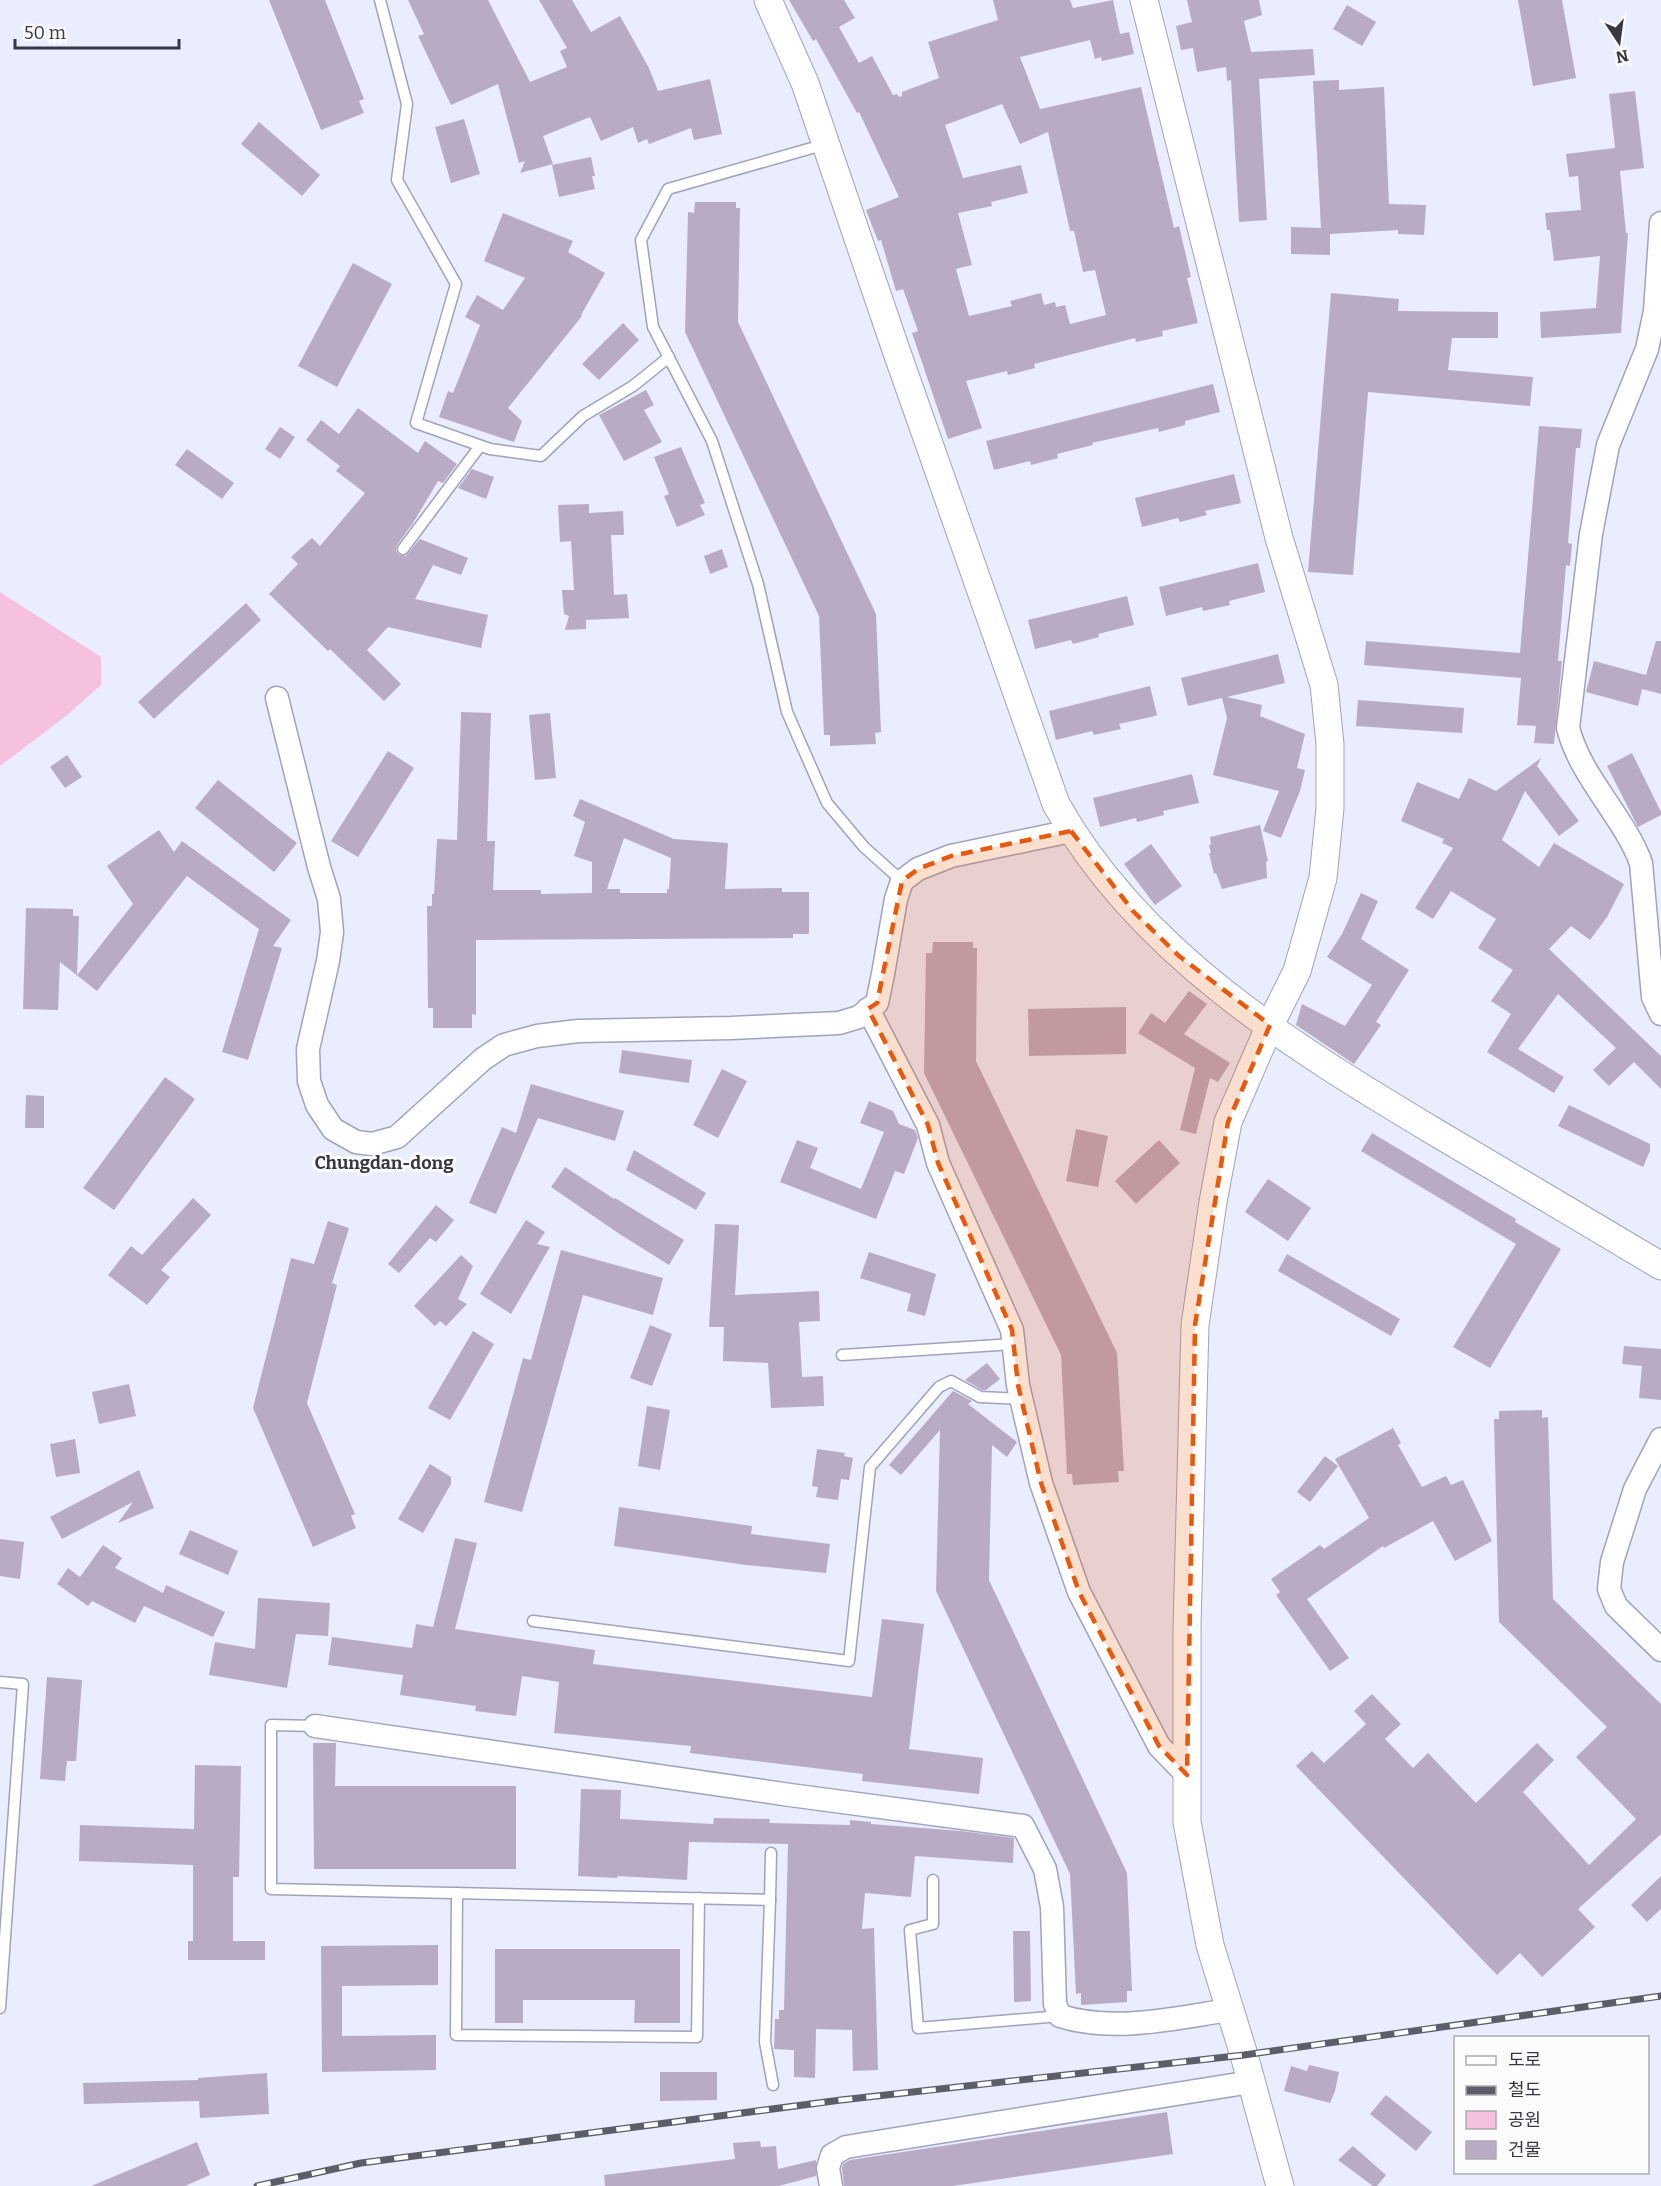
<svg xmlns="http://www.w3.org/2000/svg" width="1661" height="2186" viewBox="0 0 1661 2186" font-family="Bitter,'Noto Sans KR',serif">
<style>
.green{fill:#f6c0df}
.building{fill:#b9abc3;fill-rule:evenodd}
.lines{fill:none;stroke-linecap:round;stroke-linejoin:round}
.service-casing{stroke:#9fa3bd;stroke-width:13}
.minor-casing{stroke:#9fa3bd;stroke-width:25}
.tertiary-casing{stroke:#9fa3bd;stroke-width:29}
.service{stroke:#fff;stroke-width:10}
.minor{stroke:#fff;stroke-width:22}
.tertiary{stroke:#fff;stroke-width:27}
.rail-casing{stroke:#5c5d69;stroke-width:7}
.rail{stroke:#fbfbfb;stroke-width:4.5;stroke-dasharray:14;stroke-linecap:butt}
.marked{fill:#e8590c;fill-opacity:0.2;stroke:#e8590c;stroke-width:4.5;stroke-dasharray:12 8;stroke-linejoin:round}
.labels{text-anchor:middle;stroke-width:6;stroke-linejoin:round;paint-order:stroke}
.quarter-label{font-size:18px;font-weight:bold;fill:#373843;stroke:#fbfbfb}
</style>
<rect width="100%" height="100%" fill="#eaedfe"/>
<path class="green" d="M0,592L101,657V685L66,716L0,766Z"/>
<g class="building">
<path d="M269,0H325L364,99L359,101L364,113L321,130Z"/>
<path d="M408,0H488L530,82L567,67L560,51L567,48L539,0H572L591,32L620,16L649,68L658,91L710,79L722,134L694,140L691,128L649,144L647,139L638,143L633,127L601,141L590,117L543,136L553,164L520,173L525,161L519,163L498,84L451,105L418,36L424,34Z"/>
<path d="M789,0H844L855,18L839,27L859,63L872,56L893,95L897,94L899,97L902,96V92L939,78L928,42L998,20L993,0H1070L1073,8L1113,0L1120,34L1129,32L1134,54L1102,61L1101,57L1095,59L1090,40L1020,57L1040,109L1141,87L1174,228L1179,226L1191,277L1187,278L1198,323L1162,331L1163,336L1136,342L1135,338L1034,364L1035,368L1008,375L1007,371L966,381L982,428L948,439L912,333L918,331L903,289L896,291L881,240L878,241L866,210L899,197L859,112L857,113L816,39L813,41ZM1002,104L1020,144L1048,132L1070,231H1074L1083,272L1095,270L1106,315L1070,324L1065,305L1056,307L1055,302L1044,305L1041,293L1010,301L1012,306L969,316L956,269L972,265L958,213L992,206L991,202L1028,193L1021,165L963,178L945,125Z"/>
<path d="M1187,0H1259L1262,15L1244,21L1251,52L1313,49L1315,75L1259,79L1267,220L1239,222L1231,80L1227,81L1226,67L1197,72L1193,48L1181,50L1176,26L1192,22Z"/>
<path d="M1518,0H1562L1576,78L1533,86Z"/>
<path d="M1347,5L1376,22L1362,46L1333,29Z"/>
<path d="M1339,80V90L1384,87L1389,204L1426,205L1424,235L1398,234V230L1330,234V255L1291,254V227L1321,228L1313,81Z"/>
<path d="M1635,91L1644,168L1620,171L1626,233H1628L1621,333L1541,338L1540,312L1596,308L1600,256L1554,261L1550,230H1547L1545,213L1581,210L1578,176L1569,177L1566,154L1615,148L1609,94Z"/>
<path d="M464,119L480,174L451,183L435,127Z"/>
<path d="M259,122L320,175L302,196L241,144Z"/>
<path d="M591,157L595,176H592L595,189L559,197L552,165Z"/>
<path d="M695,202H736V208H740L738,322L876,614L881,732L875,733L876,744L830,746V735H824L819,616L685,332L688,212L694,213Z"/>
<path d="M503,213L573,241L568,252L605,273L581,315L582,316L508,408L522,421L514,442L439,417L448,391L453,393L480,325L465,317L477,295L503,310L525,278L484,261Z"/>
<path d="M353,263L392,284L337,387L298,366Z"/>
<path d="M1331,293L1399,299L1398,311L1498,312V338H1452L1448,370L1533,377L1530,406L1368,392L1353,575L1308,572Z"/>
<path d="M623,323L639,340L599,380L582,364Z"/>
<path d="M1213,384L1220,412L1185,421V425L1159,432L1158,428L1092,443L1093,445L1057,454L1058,458L1031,465L1030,461L994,470L986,441Z"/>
<path d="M646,390L654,405L644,410L662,442L624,461L599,415Z"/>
<path d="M358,408L418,453L425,441L457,464L443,483L438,481L413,523L397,545L396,551L399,555L406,556L420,539L468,558L461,575L433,565L415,599L488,615L481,648L388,627L367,650L401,684L384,701L330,649L328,651L269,594L298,564L291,557L312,538L320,546L365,493L336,471L340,466L306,440L321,420L339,434Z"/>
<path d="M1539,426L1582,429L1580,448H1576L1568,543L1572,544L1570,566L1566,565L1558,661H1562L1554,744L1534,743L1536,726L1517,725L1521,678L1364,665L1366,641L1520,653Z"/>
<path d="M280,427L295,437L280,459L265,449Z"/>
<path d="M681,447L705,503L700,505L705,515L677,527L664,496L669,494L654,457Z"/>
<path d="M187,449L234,483L222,499L175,465Z"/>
<path d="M472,469L494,477L486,499L458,488Z"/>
<path d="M1234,474L1241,503L1205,511L1207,515L1180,522L1178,518L1142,527L1135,498Z"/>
<path d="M589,504V513L623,511L624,535H611L614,595L627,594L629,618L586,620V629L565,630L569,616L564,614L562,590H574L571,541L560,542L558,505Z"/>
<path d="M722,549L728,567L710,574L704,556Z"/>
<path d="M1258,563L1265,592L1229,601L1230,605L1203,611L1202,607L1166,616L1159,587Z"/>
<path d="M1127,596L1134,625L1098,634L1099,637L1073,644L1071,640L1035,649L1028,620Z"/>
<path d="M246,603L261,620L154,719L138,702Z"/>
<path d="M1656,641H1661V694L1642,689L1638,706L1586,692L1594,661L1646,675Z"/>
<path d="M1278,654L1285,683L1227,697L1262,705L1260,716L1305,734L1297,768L1305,770L1300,791L1281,838L1263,831L1279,791L1213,775L1227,718L1222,698L1188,706L1181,678Z"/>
<path d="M1150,686L1157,715L1155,716L1119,724L1121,729L1094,735L1092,731L1056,740L1049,711Z"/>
<path d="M1358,700L1464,708L1462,733L1356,726Z"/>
<path d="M461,712L491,713L487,841H495L493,890H541V894L592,893V862L574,856L585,822L573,816L580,799L674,839L728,843L725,889L782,888V892H809V934H793V938L476,940V1015L472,1014V1028H433V1008H428L427,906H432V894H434L437,839L457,840ZM624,838L671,858L669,889H667V893H620V889H607Z"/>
<path d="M550,713L556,778L535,780L529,715Z"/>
<path d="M388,751L414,768L358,857L331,841Z"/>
<path d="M1632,753L1661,812V815L1638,827L1607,766Z"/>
<path d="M67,755L82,777L65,788L50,767Z"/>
<path d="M1541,758L1537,766L1579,821L1559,836L1525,791L1502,840L1539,867L1554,843L1624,884L1607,917L1590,940L1571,926L1549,949L1661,1056V1089L1634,1062L1609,1086L1593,1070L1616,1048L1558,994L1518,1049L1564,1077L1554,1093L1487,1052L1511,1014L1491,1001L1513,970L1478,948L1496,919L1451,891L1433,919L1415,908L1453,848L1442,843L1444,839L1401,821L1417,782L1459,799L1469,778L1496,791Z"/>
<path d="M1192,774L1199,803L1163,811L1164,815L1137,822L1136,818L1100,827L1093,798Z"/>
<path d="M218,780L297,843L274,872L195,808Z"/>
<path d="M1260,825L1268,861L1266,862L1267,878L1222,889L1216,873L1214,874L1209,853H1211L1209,845L1211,844L1210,837Z"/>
<path d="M159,830L174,852L182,841L291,920L273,946L282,948L248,1060L222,1052L259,929L187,876L97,991L60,962L58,1010L23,1009L26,908L73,909V916H79L77,975L133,904L107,866Z"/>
<path d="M1151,844L1182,886L1155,905L1124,864Z"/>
<path d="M1361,893L1378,901L1361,939L1409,970L1376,1022L1381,1025L1354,1064L1296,1025L1302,1004L1345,1026L1372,985L1327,957L1342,934Z"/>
<path d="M933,942H973V948H977L976,1061L1117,1353L1124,1471H1118L1119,1482L1073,1485L1072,1474H1067L1061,1355L924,1073L926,953H932Z"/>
<path d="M1189,991L1207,1004L1184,1034L1230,1063L1218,1082L1210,1078L1196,1134L1180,1130L1195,1068L1138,1033L1151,1013L1165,1023Z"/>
<path d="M1126,1007V1054L1029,1056L1028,1009Z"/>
<path d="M622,1050L692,1060L689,1083L619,1073Z"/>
<path d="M722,1069L747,1081L718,1138L693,1125Z"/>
<path d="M165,1077L195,1099L114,1210L83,1188Z"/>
<path d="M531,1084L624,1111L615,1141L538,1118L496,1214L469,1203L502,1127L516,1133Z"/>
<path d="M26,1095L44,1096V1128H25Z"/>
<path d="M869,1101L893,1111L899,1124L915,1130L918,1138L904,1174L895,1171L876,1219L780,1182L797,1140L818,1148L810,1168L861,1189L884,1132L860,1123Z"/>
<path d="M1569,1105L1650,1144V1151L1643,1167L1558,1126Z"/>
<path d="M1076,1129L1108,1136L1098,1187L1066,1181Z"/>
<path d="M1372,1133L1516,1219L1515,1222L1561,1249L1490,1368L1453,1347L1516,1244L1361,1151Z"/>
<path d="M1159,1140L1180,1163L1136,1204L1115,1181Z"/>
<path d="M634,1150L706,1193L696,1210L626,1170Z"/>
<path d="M565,1167L614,1199L615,1198L684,1240L669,1265L618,1233L551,1187Z"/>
<path d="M1268,1179L1311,1208L1288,1241L1245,1212Z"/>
<path d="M193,1198L211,1215L161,1270L170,1277L147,1305L108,1275L131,1246L142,1255Z"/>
<path d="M436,1205L454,1220L436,1242L430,1238L399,1273L388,1264Z"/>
<path d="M526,1220L545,1232L537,1244L550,1247L511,1314L480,1294Z"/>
<path d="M328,1221L349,1228L332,1283L337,1285L307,1403L355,1514L351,1516L356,1528L313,1547L253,1408L291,1258L314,1264Z"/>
<path d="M715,1224L739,1225L735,1295L819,1291L820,1321L799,1322L802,1377L823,1376L824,1406L771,1408L768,1363L723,1361L724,1327H709Z"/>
<path d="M561,1250L663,1278L653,1315L583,1295L522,1512L484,1502L523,1358L531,1360Z"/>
<path d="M869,1252L936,1274L925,1316L907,1311L911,1294L860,1278Z"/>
<path d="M1287,1254L1400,1319L1391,1336L1278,1271Z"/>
<path d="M461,1255L473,1266L458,1299L467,1304L446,1326L440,1321L435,1326L414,1306Z"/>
<path d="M650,1325L672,1334L652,1386L630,1378Z"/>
<path d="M473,1331L494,1344L450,1420L428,1408Z"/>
<path d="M1624,1346L1661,1349V1400L1639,1398L1642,1366L1622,1364Z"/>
<path d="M987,1363L1000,1379L986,1390H982L965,1380Z"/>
<path d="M129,1384L136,1416L99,1424L92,1392Z"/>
<path d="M953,1391L972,1401L968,1404L1017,1442L1007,1457L992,1445L989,1580L1127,1873L1132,1991H1127V2002L1081,2005V1993L1076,1994L1070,1874L936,1591L940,1430L901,1475L889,1465Z"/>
<path d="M647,1406L670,1410L660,1470L638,1466Z"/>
<path d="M1542,1410V1418L1548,1417L1553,1599L1661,1704V1834L1578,1909L1595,1927L1542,1977L1520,1953L1497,1975L1296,1766L1312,1751L1324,1763L1366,1724L1354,1711L1372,1694L1401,1724L1385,1739L1413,1768L1428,1753L1476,1803L1537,1743L1554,1760L1523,1792L1589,1865L1636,1819L1576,1757L1607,1727L1499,1622L1494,1419H1499V1411Z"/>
<path d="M1393,1428L1401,1443L1398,1445L1422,1487L1446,1476L1451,1485L1463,1480L1492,1541L1455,1561L1433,1521L1384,1548L1383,1546L1307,1599L1349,1658L1330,1671L1276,1595L1280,1592L1271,1579L1320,1545L1324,1549L1369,1518L1335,1459Z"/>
<path d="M75,1439L80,1473L56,1477L50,1444Z"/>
<path d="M817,1449L845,1453L844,1456L853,1458L849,1480L841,1479L838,1500L816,1497L818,1487L812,1486Z"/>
<path d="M1325,1456L1338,1466L1310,1502L1297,1492Z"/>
<path d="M430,1464L451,1477V1484L423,1533L398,1519Z"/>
<path d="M139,1470L154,1508L118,1523L133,1502L62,1539L50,1517Z"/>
<path d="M619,1507L752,1526L751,1534L830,1544L826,1573L746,1565L614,1546Z"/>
<path d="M190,1530L238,1551L228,1575L179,1554Z"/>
<path d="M455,1538L477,1543L455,1629L595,1650L593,1664L872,1697L882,1619L924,1624L909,1749L983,1758L979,1794L862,1781L863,1774L690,1753L691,1746L554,1733L559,1682L522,1676L516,1716L475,1711L476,1706L400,1695L403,1675L328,1665L332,1637L412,1648L416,1624L433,1627Z"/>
<path d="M0,1539L24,1542L20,1579L0,1576Z"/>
<path d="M103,1545L122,1558L115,1568L163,1593L166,1585L225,1612L213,1637L144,1606L135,1623L92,1601L88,1606L57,1584L68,1568L80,1577Z"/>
<path d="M258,1598L330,1603L328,1636L296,1634L287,1688L209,1675L215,1642L255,1649Z"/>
<path d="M47,1677L82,1680L76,1761H67L65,1781L40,1779Z"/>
<path d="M313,1743H336L335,1786H516V1869H314Z"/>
<path d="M195,1765L241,1766L239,1877H233V1941H265V1960H188V1941H193V1865L79,1861L80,1825L194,1829Z"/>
<path d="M581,1789L621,1790L620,1819L713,1824L714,1818L770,1819L769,1823L850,1825V1820L871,1822V1824L961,1831L1014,1838L1013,1863L915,1856L911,1897L865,1893L862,1929L874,1928L878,2070L853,2071L852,2030L816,2029L815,2078L794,2077V2050L774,2049L775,2019H779V2010H784L788,1844L689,1842L687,1880L618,1876L617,1878L578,1876Z"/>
<path d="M1661,1876V1909L1647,1922L1631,1905Z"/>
<path d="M1013,1931H1030L1031,2001L1014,2002Z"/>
<path d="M438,1945V1985L342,1986V2036L436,2035V2070L322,2072L321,1946Z"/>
<path d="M495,1949H680V2023H634L635,2000H523V2023H495Z"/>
<path d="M1309,2065L1339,2072L1335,2091L1330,2103L1284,2091L1291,2066L1307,2071Z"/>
<path d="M660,2072H717V2100L660,2101Z"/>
<path d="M267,2073L269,2114L200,2118L199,2101L84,2104L83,2083L198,2080V2078Z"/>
<path d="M1386,2095L1432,2132L1416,2151L1370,2114Z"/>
<path d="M1167,2112L1173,2154L953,2186H844L842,2169L843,2164L850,2160Z"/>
<path d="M760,2141L761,2147L776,2146L778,2169L816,2160V2176L779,2186H605L604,2175L735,2159L733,2143Z"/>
<path d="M197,2142L210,2175L185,2186H91Z"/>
<path d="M1353,2146L1386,2175L1377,2186H1373L1338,2160Z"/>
</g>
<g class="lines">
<g class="service-casing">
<g id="service">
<path d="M380,0L407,104L397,180L456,284L416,423L490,449L541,456L583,416L633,386L669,357"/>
<path d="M826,144L668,189L641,240L653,327L712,441L758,584L787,712L827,803L864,847L902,881"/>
<path d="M403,549L480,446"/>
<path d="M842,1355L1014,1344"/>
<path d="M533,1621L849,1661L870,1467L939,1387L951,1381L980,1397L1022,1399"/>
<path d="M0,1682L23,1684L0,2008"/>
<path d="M315,1726L271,1725V1889L770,1900L765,2042L773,2085"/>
<path d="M933,1880V1924L910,1930L918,2028L1060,2016"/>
<path d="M457,1893L456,2035L697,2037L699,1898"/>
<path d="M770,1900L771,1853"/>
</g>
</g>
<g class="minor-casing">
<g id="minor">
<path d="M1661,223L1655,311L1647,349L1608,445L1591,534L1568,728C1581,778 1623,815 1641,863L1653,997L1661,1014"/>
<path d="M277,698L319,867L329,899L332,932L328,961L308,1049L309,1081L317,1105L333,1129L356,1142L372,1144L397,1137L483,1059L504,1045L537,1036L578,1031L731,1028L839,1023L859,1017L877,1003L883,974L896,899L902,881L918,869L951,856L1071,831"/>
<path d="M868,1009L928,1125L938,1163L1012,1330L1018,1385L1041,1483L1079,1592L1159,1746L1187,1775"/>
<path d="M1661,1439L1635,1489L1612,1562L1609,1589L1616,1606L1661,1650"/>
<path d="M315,1726L790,1795L1023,1826L1045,1869L1052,1907L1055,2004L1060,2016C1115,2033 1174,2018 1230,2010"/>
<path d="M831,2186L828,2168L832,2155L846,2147L1251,2082"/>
</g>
</g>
<g class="tertiary-casing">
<g id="tertiary">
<path d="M768,0L805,83L895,347L1056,804C1140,954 1292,1046 1435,1132C1511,1177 1586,1221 1661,1266"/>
<path d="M1144,0L1279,538L1324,685L1330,744V808L1323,878L1297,971L1270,1025L1228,1122L1213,1202L1195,1325L1187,1627V1822L1210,1945L1244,2055L1280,2186"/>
</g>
</g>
<use href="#service" class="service"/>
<use href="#minor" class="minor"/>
<use href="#tertiary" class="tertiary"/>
<g class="rail-casing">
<path id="rail" d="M257,2186L361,2163L841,2100L1244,2055L1661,1996"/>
</g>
<use href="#rail" class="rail"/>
</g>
<path class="marked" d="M1071,831L1133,911L1179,956L1270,1025L1228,1122L1195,1325L1187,1775L1159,1746L1079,1592L1041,1483L1018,1385L1012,1330L938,1163L928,1125L868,1009L877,1003L902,881L918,869L951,856Z"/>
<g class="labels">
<g class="quarter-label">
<text x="384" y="1169">Chungdan-dong</text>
</g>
</g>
<rect x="1454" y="2036" width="195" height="138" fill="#fbfbfb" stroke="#adadb1" stroke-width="1.5"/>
<rect x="1466" y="2056" width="30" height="9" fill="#ffffff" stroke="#adadb1" stroke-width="1.5"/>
<text x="1508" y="2066" font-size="18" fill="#373843">도로</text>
<rect x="1466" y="2086" width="30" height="9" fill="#5c5d69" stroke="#adadb1" stroke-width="1.5"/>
<text x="1508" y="2096" font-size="18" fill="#373843">철도</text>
<rect x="1466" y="2111" width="30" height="18" fill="#f6c0df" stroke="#adadb1" stroke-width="1.5"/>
<text x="1508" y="2126" font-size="18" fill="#373843">공원</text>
<rect x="1466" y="2141" width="30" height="18" fill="#b9abc3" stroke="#adadb1" stroke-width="1.5"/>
<text x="1508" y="2156" font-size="18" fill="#373843">건물</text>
<g transform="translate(1619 42) rotate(167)" stroke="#fbfbfb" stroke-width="4.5" paint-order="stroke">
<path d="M0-4.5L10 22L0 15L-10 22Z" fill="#373843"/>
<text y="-9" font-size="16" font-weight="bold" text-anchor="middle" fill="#373843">N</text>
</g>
<path d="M15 39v9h164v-9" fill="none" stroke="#373843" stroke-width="3"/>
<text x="24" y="39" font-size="18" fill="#373843" stroke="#fbfbfb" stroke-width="4.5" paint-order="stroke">50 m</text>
</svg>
